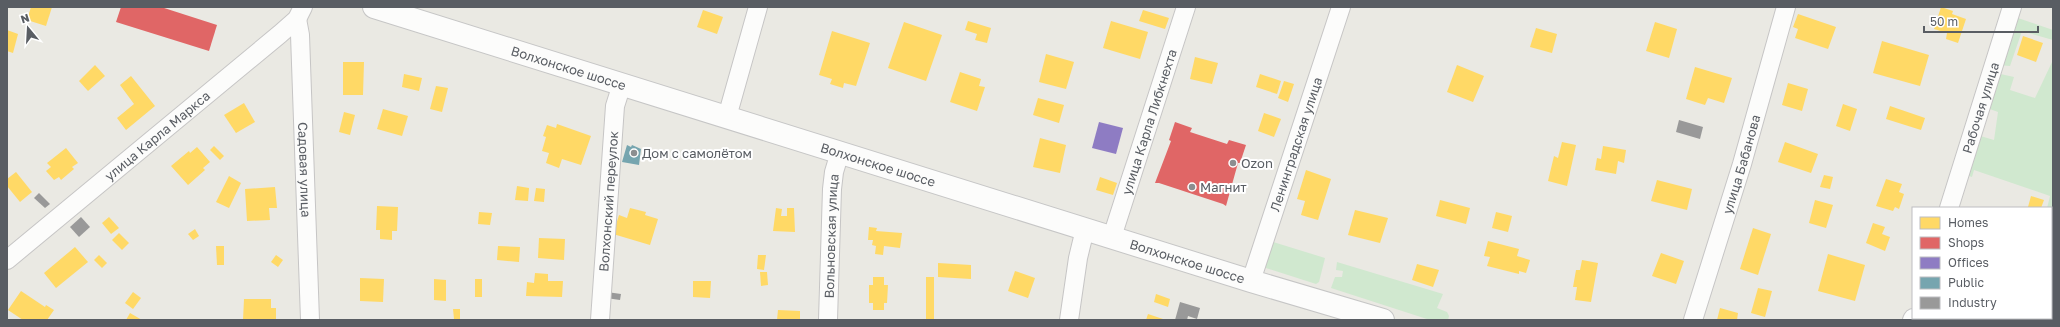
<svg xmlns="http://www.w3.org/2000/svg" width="2060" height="327" viewBox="0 0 2060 327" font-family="'Golos Text',sans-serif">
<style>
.green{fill:#d0e8cf}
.homes{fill:#ffd966}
.shops{fill:#e06666}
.offices{fill:#8e7cc3}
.public{fill:#76a5af}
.industry{fill:#999}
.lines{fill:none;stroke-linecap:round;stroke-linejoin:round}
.minor-casing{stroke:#c6c5c5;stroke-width:20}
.secondary-casing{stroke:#c6c6c6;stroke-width:24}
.minor{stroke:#fcfcfb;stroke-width:18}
.secondary{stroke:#fcfcfb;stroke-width:22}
.poi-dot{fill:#8c8e90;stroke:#fff;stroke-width:1.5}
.labels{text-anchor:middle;stroke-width:4;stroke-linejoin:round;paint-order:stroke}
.street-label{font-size:13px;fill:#595d63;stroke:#fff}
.poi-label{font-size:13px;fill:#595d63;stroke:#fff;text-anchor:start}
</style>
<rect width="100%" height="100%" fill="#eae9e3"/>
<g class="green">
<path d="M2015,17L2053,30V40L2022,31L2010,66L1998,65Z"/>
<path d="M2053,60V232L2051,238V208H2047L2050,196L1974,170L1972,177L1966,175L1977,135L1994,140L1998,112L1987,108L1996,73L2014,77L2010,90L2035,98Z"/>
<path d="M1270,241L1325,258L1319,282L1316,284L1266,268L1264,262Z"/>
<path d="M1337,262L1443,294L1437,308L1447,312L1449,316L1448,320H1430L1331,288L1335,277H1342L1343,271L1336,270Z"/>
</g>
<g class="homes">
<path d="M31,7H52L46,26L27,20Z"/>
<path d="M1941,7L1953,11L1952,14L1966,19L1958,43L1946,39L1947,33L1934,29Z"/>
<path d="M703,10L723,17L717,34L697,27Z"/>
<path d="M1143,10L1169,18L1165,29L1139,21Z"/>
<path d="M1798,14L1836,27L1828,49L1795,38L1798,29L1793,27Z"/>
<path d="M968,21L991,28L987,43L975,40L977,34L965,30Z"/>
<path d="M1111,21L1148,32L1140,59L1103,48Z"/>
<path d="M904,22L942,35L926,81L888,68Z"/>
<path d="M1655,22L1677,29L1669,58L1646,51Z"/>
<path d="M1536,28L1557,34L1552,53L1530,47Z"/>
<path d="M7,30L18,34L13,53L7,51Z"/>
<path d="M832,31L870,43L856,86L844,83L843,88L830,84L832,79L819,75Z"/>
<path d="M2023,36L2043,43L2036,62L2017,55Z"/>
<path d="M1882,41L1929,55L1920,86L1873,73Z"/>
<path d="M1046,54L1074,62L1066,89L1039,82Z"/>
<path d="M1195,57L1218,63L1212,84L1190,79Z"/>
<path d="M343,62H364L363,95H343Z"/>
<path d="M95,65L105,76L88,91L79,81Z"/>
<path d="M1457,65L1484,76L1473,102L1447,92Z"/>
<path d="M1695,67L1732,78L1724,103L1708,98L1705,105L1686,99Z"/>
<path d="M960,72L981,79L979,86L985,87L977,111L950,102Z"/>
<path d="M404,74L422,78L419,91L402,87Z"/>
<path d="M1260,74L1281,81L1277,94L1256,87Z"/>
<path d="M131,76L155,106L126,130L117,118L134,104L120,85Z"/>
<path d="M1284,81L1294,84L1288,102L1278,98Z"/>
<path d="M1788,83L1808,89L1802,111L1782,105Z"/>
<path d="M436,86L448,88L442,112L430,109Z"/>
<path d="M1038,98L1064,105L1059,123L1033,115Z"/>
<path d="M244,103L255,122L236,133L224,115Z"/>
<path d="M1843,104L1857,109L1850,131L1836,126Z"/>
<path d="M1890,106L1925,118L1921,130L1886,119Z"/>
<path d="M383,109L408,116L402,136L377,129Z"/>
<path d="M344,112L355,115L350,135L339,132Z"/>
<path d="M1264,113L1281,119L1274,137L1258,131Z"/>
<path d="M557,124L591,136L581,165L562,159L559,168L546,163L549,153L542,151L546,137L543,136L547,125L556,128Z"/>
<path d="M1040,138L1066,145L1060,173L1033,167Z"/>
<path d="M1562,142L1576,145L1567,186L1548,181L1554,156L1558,158Z"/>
<path d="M1785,142L1818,154L1811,173L1778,162Z"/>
<path d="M214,146L224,156L220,160L210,150Z"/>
<path d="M1603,146L1626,150L1624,163L1618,161L1616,174L1595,170L1597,158L1601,159Z"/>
<path d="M197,147L210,162L203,168L205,170L188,185L171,166L189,151L190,153Z"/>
<path d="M66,148L78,163L72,167L74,169L61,180L59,177L54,180L46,171L51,167L47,163Z"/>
<path d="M1306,170L1331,179L1318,220L1301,215L1305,201L1297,199Z"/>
<path d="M16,172L32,192L20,202L7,186V179Z"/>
<path d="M1824,175L1833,177L1830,189L1820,187Z"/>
<path d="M229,176L241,183L229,208L216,202Z"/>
<path d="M1100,177L1117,183L1113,195L1096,190Z"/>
<path d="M1886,179L1902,184L1899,192L1904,194L1899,209L1895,207L1893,211L1876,206Z"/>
<path d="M1657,180L1692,189L1687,210L1651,201Z"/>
<path d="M517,186L529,188L528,201L515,200Z"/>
<path d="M275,187L277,208H269L270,220L247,221L245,189Z"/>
<path d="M536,188L545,189L544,202L534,201Z"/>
<path d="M2031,196L2044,200L2041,208L2028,207Z"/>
<path d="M1440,200L1470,208L1466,224L1436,216Z"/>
<path d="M1815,200L1833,205L1826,228L1809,223Z"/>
<path d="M377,206L398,207L397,231H392V240L380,239V230H376Z"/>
<path d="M630,208L646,212L645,215L658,219L650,245L613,234L619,215L627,218Z"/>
<path d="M776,208L782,209L781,216H787V208H794L795,232L773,231Z"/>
<path d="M1355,210L1388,218L1380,243L1348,235Z"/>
<path d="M479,212L492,213L490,225L478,224Z"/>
<path d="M1496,212L1512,216L1508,232L1492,228Z"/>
<path d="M109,217L119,228L111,234L102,223Z"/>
<path d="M1873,223L1885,227L1882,234L1890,237L1885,251L1866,243Z"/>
<path d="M869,227L877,228L876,231L902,233L900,248L884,246L883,255L875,254L876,246L872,245L873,240H868Z"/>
<path d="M1753,228L1771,234L1758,275L1740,269Z"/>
<path d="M195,229L199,236L193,240L188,234Z"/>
<path d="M119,233L129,243L122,250L112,240Z"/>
<path d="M539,238L565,239L564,260L538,258Z"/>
<path d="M1488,241L1519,249L1517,256L1530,260L1526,273L1519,271V274L1487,266L1490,257L1484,256Z"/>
<path d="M216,246H224V265H217Z"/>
<path d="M498,246L520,247L519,262L497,260Z"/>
<path d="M75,247L88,262L56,288L44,273Z"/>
<path d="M1661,253L1684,261L1676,284L1652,276Z"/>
<path d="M1828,254L1865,265L1855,301L1818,291Z"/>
<path d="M99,255L107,263L102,268L94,260Z"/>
<path d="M276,255L283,260L278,267L271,262Z"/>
<path d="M758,255H766L764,270L757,269Z"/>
<path d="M1582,260L1598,263L1591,302L1575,300L1577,287H1573L1576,270H1580Z"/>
<path d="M938,263L971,265V279L938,277Z"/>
<path d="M1417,264L1439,270L1433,287L1412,280Z"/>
<path d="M1015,271L1035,278L1028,298L1008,291Z"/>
<path d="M760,272H767L768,285L761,286Z"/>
<path d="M535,273L548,274V281H563L562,297L526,296L527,282L534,283Z"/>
<path d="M873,277H884V285H888L887,303H884V310H873V303H869V285H873Z"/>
<rect x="926" y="277" width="8" height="43"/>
<path d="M360,278L384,279L383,302L360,301Z"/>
<path d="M434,279L446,280V301L434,300Z"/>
<rect x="475" y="279" width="7" height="18"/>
<path d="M693,281H711L710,298L693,297Z"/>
<path d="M1758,288L1772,291L1765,317L1751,313Z"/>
<path d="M21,291L45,307L46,305L54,310L47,320H23L8,310Z"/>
<path d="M133,292L141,298L133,309L125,303Z"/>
<path d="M1156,294L1170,299L1168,307L1154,302Z"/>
<path d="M244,299H271V308H276V320H243Z"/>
<path d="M1720,308L1738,313L1737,320H1717Z"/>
<path d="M453,309H460V319H454Z"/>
<path d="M778,310L800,311V320H777Z"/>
<path d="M130,313L142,320H126Z"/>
<path d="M1148,314L1166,320H1146Z"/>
</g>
<g class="shops">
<path d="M121,7H161L217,25L209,51L116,22Z"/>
<path d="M1175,122L1192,128L1190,132L1227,144L1229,140L1246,145L1240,163H1238L1226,206L1223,204L1159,183H1155L1171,141L1169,140Z"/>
</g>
<path class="offices" d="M1099,122L1123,128L1116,154L1092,148Z"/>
<path class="public" d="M627,145L631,147L632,145L641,149L639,165L622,162Z"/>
<g class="industry">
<path d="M1679,120L1703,127L1700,139L1676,132Z"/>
<path d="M39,193L50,204L45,208L34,198Z"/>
<path d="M81,217L90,227L79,237L70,227Z"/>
<path d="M607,292L621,294L620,300L606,298Z"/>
<path d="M1180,302L1200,308L1197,319L1188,316L1187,320H1175Z"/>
</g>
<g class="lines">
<g class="minor-casing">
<g id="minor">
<path id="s1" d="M297,19L300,35L310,320"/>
<path d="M727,117L758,7"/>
<path id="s2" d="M1949,208L2012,7"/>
<path id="s3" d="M1112,237L1186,7"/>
<path d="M2051,256L2053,250"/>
<path id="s4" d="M7,260L280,34L297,19L303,7"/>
<path id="s5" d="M1251,281L1341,7"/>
<path id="s6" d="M600,320L615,106L622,84"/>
<path id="s7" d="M828,320L832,189L834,172L840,152"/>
<path d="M1069,320L1078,258L1085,229"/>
<path id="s8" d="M1693,320L1742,164L1786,7"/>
<path d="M1912,320L1913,318"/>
<path d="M2030,320L2031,318"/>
</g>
</g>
<g class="secondary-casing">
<g id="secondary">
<path id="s9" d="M374,7L1251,281L1383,320"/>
</g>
</g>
<use href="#minor" class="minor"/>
<use href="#secondary" class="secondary"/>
</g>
<g class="poi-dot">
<circle cx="634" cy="153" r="4"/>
<circle cx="1233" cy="163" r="4"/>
<circle cx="1192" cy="187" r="4"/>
</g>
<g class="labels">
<g class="street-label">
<text dy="5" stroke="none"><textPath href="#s9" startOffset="204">Волхонское шоссе</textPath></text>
<text dy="5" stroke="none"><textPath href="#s2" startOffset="105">Рабочая улица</textPath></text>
<text dy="5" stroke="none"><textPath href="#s3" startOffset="121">улица Карла Либкнехта</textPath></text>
<text dy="5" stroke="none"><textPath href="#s4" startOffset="195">улица Карла Маркса</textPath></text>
<text dy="5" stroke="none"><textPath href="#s5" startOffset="144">Ленинградская улица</textPath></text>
<text dy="5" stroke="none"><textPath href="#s9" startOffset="528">Волхонское шоссе</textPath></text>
<text dy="5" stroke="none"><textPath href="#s8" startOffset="163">улица Бабанова</textPath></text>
<text dy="5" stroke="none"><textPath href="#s1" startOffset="151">Садовая улица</textPath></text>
<text dy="5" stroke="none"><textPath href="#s6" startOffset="119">Волхонский переулок</textPath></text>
<text dy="5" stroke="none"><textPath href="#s7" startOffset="84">Вольновская улица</textPath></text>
<text dy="5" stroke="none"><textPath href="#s9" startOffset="852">Волхонское шоссе</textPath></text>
</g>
<g class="poi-label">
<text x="642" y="158">Дом с самолётом</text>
<text x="1241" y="168">Ozon</text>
<text x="1200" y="192">Магнит</text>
</g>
</g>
<rect width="2060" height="327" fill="none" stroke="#595d63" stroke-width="16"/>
<rect x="1912" y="207" width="140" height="112" fill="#ffffff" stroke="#bdbec1"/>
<rect x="1920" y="217" width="20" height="12" fill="#ffd966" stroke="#bdbec1"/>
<text x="1948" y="227" font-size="12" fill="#595d63">Homes</text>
<rect x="1920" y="237" width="20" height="12" fill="#e06666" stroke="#bdbec1"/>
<text x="1948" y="247" font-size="12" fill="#595d63">Shops</text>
<rect x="1920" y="257" width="20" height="12" fill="#8e7cc3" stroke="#bdbec1"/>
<text x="1948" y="267" font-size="12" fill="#595d63">Offices</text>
<rect x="1920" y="277" width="20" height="12" fill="#76a5af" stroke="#bdbec1"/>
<text x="1948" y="287" font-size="12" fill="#595d63">Public</text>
<rect x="1920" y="297" width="20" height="12" fill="#999999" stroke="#bdbec1"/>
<text x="1948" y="307" font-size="12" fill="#595d63">Industry</text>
<g transform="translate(28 28) rotate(342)" stroke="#ffffff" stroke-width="3" paint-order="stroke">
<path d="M0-3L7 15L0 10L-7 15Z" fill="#595d63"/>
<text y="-6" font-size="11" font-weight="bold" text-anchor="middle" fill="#595d63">N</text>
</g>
<path d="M1924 26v6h114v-6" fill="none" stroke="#595d63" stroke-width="2"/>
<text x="1930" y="26" font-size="12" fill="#595d63" stroke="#ffffff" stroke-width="3" paint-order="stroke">50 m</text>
</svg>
